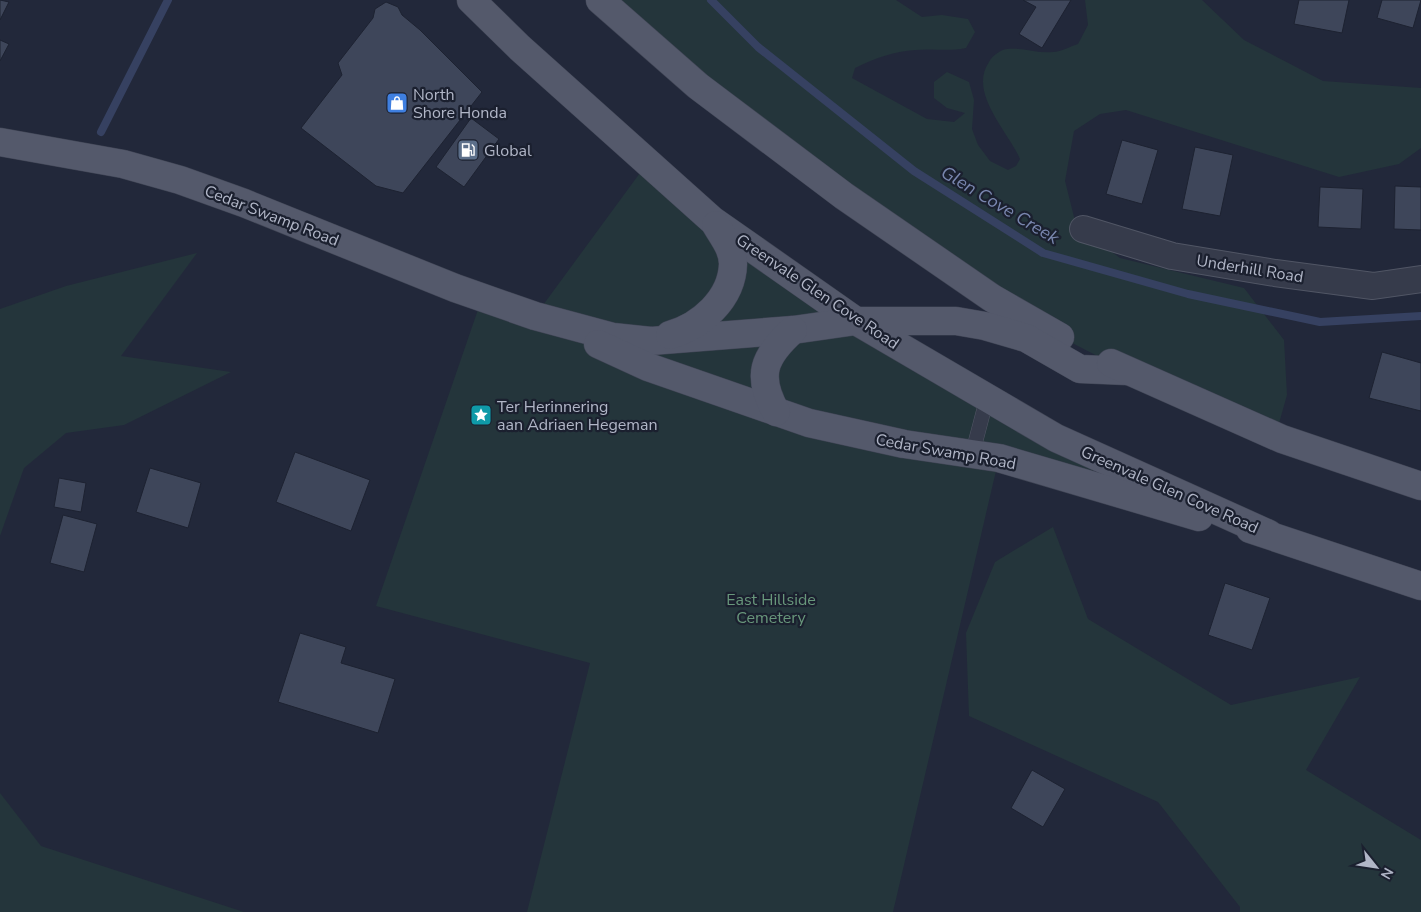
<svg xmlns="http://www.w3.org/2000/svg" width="1421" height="912" viewBox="0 0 1421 912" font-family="'Nunito Sans',sans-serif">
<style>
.green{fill:#24353b}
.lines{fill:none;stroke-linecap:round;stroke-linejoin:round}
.stream{stroke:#364161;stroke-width:8}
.building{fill:#3e465a;stroke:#1d2231}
.service-casing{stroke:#515665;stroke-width:15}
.minor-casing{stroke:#515665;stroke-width:28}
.primary-casing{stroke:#3f4454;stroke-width:29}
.service{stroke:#363b4b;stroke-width:14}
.minor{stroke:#363b4b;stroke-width:26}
.primary{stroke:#54596b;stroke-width:28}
.labels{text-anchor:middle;stroke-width:4.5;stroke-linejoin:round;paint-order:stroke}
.poi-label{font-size:16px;fill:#b1b6c7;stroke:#1b202f;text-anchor:start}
.street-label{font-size:16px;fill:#b1b6c7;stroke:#1b202f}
.park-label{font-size:16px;fill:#68977b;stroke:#1b202f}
.water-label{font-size:18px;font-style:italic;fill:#7986ae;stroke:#1b202f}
</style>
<rect width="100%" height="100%" fill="#22283a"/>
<g class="green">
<path d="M600,0H896L922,17L942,15L968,19L975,32L966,48C946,52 934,48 915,50C895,51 873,59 855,68L852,78L927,119L954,122L965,113L947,108L934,98V82L947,72L969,82L974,100L972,129L978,145L990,161L1008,170L1016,166L1020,159C1008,131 968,93 989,62C992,56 1000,50 1007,49C1022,47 1038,54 1053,52C1061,52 1071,46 1078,44L1088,25L1085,0H1202L1244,40L1323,81L1421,88V148L1399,164L1339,177L1126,110L1100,114L1074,131L1065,181L1076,225L1120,258L1244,288L1284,340L1287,395L1274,441L1165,391L1022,317Z"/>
<path d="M648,162C669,182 690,207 713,224C853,330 1009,415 1163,498L1072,472L992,454L902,441L806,420L644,362L567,330L648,367L809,423L904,444L999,458L893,912H527L590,663L376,606L482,298L535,316Z"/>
<path d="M197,253L121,356L231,372L124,425L66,433L24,468L0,536V309L66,286Z"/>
<path d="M1053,527L1088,619L1231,705L1360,677L1306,770L1421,840V912H1240V907L1158,802L969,716L966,633L995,562Z"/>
<path d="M0,793L41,846L244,912H0Z"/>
</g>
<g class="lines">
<g class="stream">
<path d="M711,0L758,47L914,171L1043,253L1188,294L1320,322L1421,316"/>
<path d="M101,132L168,0"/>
</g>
</g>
<g class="building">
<path d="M0,0L9,2L0,20Z"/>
<path d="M1023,0H1071L1042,48L1019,34L1036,7Z"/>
<path d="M1299,0H1349L1342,33L1294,24Z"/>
<path d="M1382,0H1421L1413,28L1377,18Z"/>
<path d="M386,2L398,7L402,15L420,30L482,92L403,193L376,186L301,128L342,75L338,63L373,18L375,9Z"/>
<path d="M0,40L9,44L0,61Z"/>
<path d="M471,118L499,139L464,187L436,167Z"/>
<path d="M1122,140L1158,150L1142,204L1106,194Z"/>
<path d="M1195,147L1233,155L1220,216L1182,209Z"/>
<path d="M1395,186L1421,187V230L1394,229Z"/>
<path d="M1320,187L1363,189L1361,229L1318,227Z"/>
<path d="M1382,352L1421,363V411L1369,398Z"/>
<path d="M295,452L370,480L351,531L276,502Z"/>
<path d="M150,468L201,483L188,528L136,512Z"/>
<path d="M59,478L86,483L81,512L54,507Z"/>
<path d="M63,515L97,524L84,572L50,563Z"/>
<path d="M1225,583L1270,598L1252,650L1208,635Z"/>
<path d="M300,633L346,647L341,663L395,679L378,733L278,702Z"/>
<path d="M1032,770L1065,789L1043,827L1011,808Z"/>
</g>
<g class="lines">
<g class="service-casing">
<path id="service" d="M972,455L987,398"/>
</g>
<g class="minor-casing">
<path id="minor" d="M1083,229L1172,256L1275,273L1373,286L1421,279"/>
</g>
<g class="primary-casing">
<g id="primary">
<path d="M471,0L520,48L712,220L856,321L1056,438L1269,534"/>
<path d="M600,0L698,86L844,196L992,298L1060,337"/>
<path d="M0,142L123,164L180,180L244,203L455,288L535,316L613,337L651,341L793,330L856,321H956L985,326L1026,338L1080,369L1127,371"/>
<path d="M670,335C701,326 732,299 733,264C733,249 723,237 716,225"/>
<path d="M598,344L648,367L809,423L904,444L999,458L1199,517"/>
<path d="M1111,363L1282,439L1421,486"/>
<path d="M776,412C756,376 763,357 793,330"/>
<path d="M1250,529L1421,586"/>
</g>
</g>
<use href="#service" class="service"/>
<use href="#minor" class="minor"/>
<use href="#primary" class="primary"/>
</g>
<defs>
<g id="shop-square" transform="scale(1.125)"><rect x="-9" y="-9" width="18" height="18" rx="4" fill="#3f7fe0" stroke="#1b202f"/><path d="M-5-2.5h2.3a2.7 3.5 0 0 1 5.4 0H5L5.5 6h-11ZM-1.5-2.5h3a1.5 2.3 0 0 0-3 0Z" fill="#fff"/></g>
<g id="fuel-square" transform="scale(1.125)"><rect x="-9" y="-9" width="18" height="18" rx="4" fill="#5c6f8a" stroke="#1b202f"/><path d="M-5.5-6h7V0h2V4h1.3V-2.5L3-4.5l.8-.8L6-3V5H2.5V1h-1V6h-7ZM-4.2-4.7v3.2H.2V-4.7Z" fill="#fff"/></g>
<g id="sight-square" transform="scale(1.125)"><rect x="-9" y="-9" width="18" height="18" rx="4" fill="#0f9aa8" stroke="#1b202f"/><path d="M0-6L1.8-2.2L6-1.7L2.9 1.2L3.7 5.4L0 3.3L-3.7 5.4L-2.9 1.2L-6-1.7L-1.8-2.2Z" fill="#fff"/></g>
</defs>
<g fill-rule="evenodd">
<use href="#shop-square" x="397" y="103"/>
<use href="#fuel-square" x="468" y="150"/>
<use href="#sight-square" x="481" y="415"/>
</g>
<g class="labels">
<g class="poi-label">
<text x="413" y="100">North<tspan x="413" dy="18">Shore Honda</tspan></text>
<text x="484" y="156">Global</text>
<text x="497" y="412">Ter Herinnering<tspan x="497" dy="18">aan Adriaen Hegeman</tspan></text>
</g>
<g class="street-label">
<text transform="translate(272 215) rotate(21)" y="6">Cedar Swamp Road</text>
<text transform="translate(1250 268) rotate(9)" y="6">Underhill Road</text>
<text transform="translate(818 291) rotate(34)" y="6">Greenvale Glen Cove Road</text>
<text transform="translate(946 451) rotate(10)" y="6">Cedar Swamp Road</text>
<text transform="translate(1170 489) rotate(24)" y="6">Greenvale Glen Cove Road</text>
</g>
<g class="park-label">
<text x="771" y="605">East Hillside<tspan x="771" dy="18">Cemetery</tspan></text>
</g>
<g class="water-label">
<text transform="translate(1000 205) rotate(31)" y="6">Glen Cove Creek</text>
</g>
</g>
<g transform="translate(1376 867) rotate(120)" stroke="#1b202f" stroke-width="4" paint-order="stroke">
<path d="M0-4L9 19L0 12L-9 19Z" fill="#b1b6c7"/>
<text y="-8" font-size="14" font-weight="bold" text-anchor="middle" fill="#b1b6c7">N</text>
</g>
</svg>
